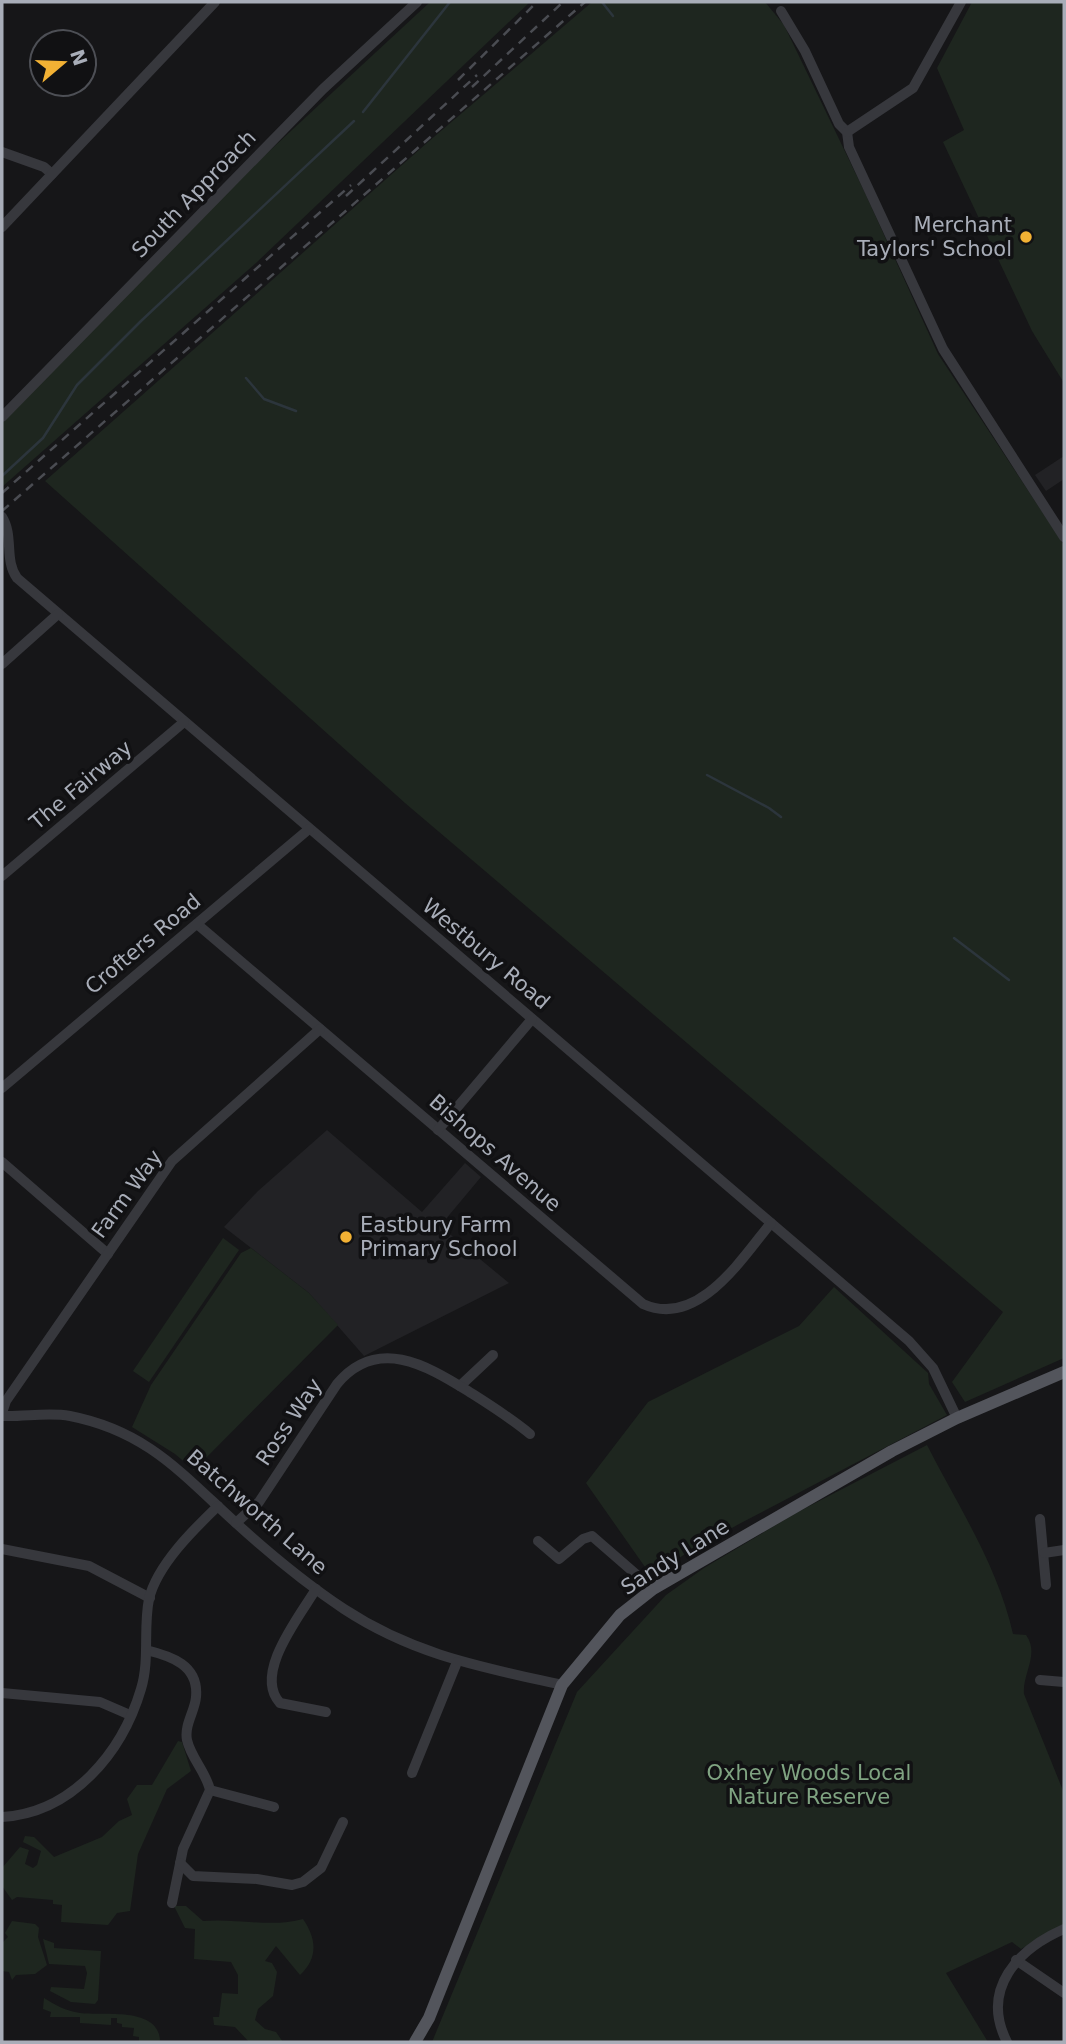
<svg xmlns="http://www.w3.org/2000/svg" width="1066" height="2044" viewBox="0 0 1066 2044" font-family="'DejaVu Sans',sans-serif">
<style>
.built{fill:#222225}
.green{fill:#1e261f}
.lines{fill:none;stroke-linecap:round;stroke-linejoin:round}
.stream{stroke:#2c353c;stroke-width:2.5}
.minor{stroke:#37383d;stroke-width:10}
.major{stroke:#53555c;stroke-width:12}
.rail{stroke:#4a4c52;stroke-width:2.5;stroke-dasharray:9 7;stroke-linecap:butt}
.poi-dot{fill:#f2b134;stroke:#111113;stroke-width:2.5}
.labels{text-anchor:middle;stroke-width:7;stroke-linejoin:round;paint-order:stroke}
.street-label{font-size:21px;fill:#a8adb8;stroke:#111113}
.poi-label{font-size:21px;fill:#a8adb8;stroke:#111113;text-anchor:end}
.park-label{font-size:21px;fill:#7fa381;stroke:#111113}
</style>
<rect width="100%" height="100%" fill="#161618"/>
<g class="built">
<path d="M1064,456V479L1046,491L1035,475Z"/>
<path d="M327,1130L422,1212L465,1163L481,1177L440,1226L509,1283L364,1356L309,1293L224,1227L258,1191Z"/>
</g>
<g class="green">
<path d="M430,2H530L256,263L2,487V423L249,170Z"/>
<path d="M592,2H765L784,25L866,195L938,354L1064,545V1358L965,1402L952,1382L1003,1312L405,803L45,481L428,142Z"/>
<path d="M972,2H1064V383L1032,331L943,142L964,130L937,68Z"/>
<path d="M223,1238L239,1250L149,1382L133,1371Z"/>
<path d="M251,1248L309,1293L338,1325L194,1470L175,1454L132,1427L151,1385L241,1253Z"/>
<path d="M834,1287L928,1373L929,1384L947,1415L739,1524L685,1554L652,1577L586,1483L648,1402L799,1326Z"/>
<path d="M927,1445C958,1506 998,1566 1013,1634L1026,1635C1040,1654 1022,1674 1024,1694L1064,1793V1925L1021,1949L1012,1942L946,1973L988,2042H432L577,1692L666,1595L704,1568L796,1513Z"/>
<path d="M178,1741L182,1742L191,1771L167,1789L138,1854L130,1911L117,1913L108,1925L61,1922L62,1905L53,1904V1900L17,1897L12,1900L2,1886V1868L20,1847L29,1850L25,1864L33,1868L37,1865L41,1851L23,1842L25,1836L34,1837L54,1857L102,1837L119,1821L132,1815L127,1799L137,1785H152Z"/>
<path d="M174,1906H186L203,1921C235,1918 273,1928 303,1919C316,1938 319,1957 300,1975L276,1946L265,1961L272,1963L277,1972L273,1996L258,2009L255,2020L265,2029L276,2032L283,2042H249L235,2027L214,2025L213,2017H219L222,1993L238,1994V1975L231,1962L194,1959L195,1929L185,1928Z"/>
<path d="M12,1921L35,1924L39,1928L38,1937L47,1965L35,1974L16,1975L12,1980L9,1972L2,1971V1943L8,1937L5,1933Z"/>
<path d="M43,1939L54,1943V1948L101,1951L98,2000L95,2004L71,2002L50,1991L51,1987L84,1989L87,1973L85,1966L49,1964Z"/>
<path d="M44,1998C55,2005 66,2011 80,2013C104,2016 160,2006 160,2042H139V2037L133,2036L134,2028L122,2027V2024L117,2023V2018H111V2025L80,2023V2017H50L51,2012L43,2009Z"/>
</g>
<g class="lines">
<g class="stream">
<path d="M602,2L613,16"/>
<path d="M363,112L450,2"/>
<path d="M246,378L264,399L296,411"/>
<path d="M2,476L43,438L77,385L141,321L354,121"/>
<path d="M707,775L769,808L781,817"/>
<path d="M954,938L1009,980"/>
</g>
<g class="minor">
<path d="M781,11L805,51L839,124L847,132L849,147L943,349L1064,537"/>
<path d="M847,132L913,88L961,2"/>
<path d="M2,152L44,167L52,174"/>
<path d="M2,227L215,2"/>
<path d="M2,417L323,89L417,2"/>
<path d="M2,517C14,536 4,560 17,578L909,1341L933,1368L957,1418"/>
<path d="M2,664L58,614"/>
<path d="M2,876L184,722"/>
<path d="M197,924L643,1304C698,1329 742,1258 771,1223"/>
<path d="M2,1088L309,829"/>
<path d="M438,1130L532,1019"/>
<path d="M2,1162L108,1254"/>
<path d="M460,1386L493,1355"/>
<path d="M2,1413L6,1401L172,1161L320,1029"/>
<path d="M2,1416C25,1417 47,1412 70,1416C147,1431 182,1474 236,1523C270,1554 305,1583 344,1609C414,1655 482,1667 562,1685"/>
<path d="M1040,1519L1046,1585"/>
<path d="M236,1523L259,1502L337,1384C377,1336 426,1365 468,1391C490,1405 511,1418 530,1434"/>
<path d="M538,1541L559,1559L583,1539L592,1536L653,1589"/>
<path d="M2,1549L89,1566L150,1598"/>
<path d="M1044,1553L1064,1550"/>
<path d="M316,1589C299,1617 253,1674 280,1703L326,1712"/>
<path d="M146,1650C171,1656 199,1665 196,1697C195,1711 184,1725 187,1740C191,1758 206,1772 210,1790L183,1849L172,1903"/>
<path d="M1040,1680L1064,1682"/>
<path d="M2,1693L100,1702L130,1715"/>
<path d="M412,1773L457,1662"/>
<path d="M210,1790L274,1807"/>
<path d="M2,1817C72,1813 122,1753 141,1689C150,1660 143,1628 149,1599C157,1565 194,1529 218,1506"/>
<path d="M180,1863L193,1876L257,1879L292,1885L303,1882L321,1868L343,1822"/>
<path d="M1016,1960L1064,1993"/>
<path d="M1007,2042C980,1989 1018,1949 1064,1929"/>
</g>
<path class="major" d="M415,2042L429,2018L562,1685L620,1615L653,1589L892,1451L957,1418L1064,1372"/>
<g class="rail">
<path d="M458,80L537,2"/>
<path d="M472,87L563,2"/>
<path d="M346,196L477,75"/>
<path d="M2,493L351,185"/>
<path d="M2,511L585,2"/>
</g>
</g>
<g class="poi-dot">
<circle cx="1026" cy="237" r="7"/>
<circle cx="346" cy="1237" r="7"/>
</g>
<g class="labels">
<g class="street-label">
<text transform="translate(194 194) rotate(-46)" y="7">South Approach</text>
<text transform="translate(81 785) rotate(-40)" y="7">The Fairway</text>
<text transform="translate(143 944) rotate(-40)" y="7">Crofters Road</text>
<text transform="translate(486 954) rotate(40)" y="7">Westbury Road</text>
<text transform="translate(495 1153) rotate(41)" y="7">Bishops Avenue</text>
<text transform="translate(127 1194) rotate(-54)" y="7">Farm Way</text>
<text transform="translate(289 1422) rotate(-56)" y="7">Ross Way</text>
<text transform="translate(257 1512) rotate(41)" y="7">Batchworth Lane</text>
<text transform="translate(675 1557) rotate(-32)" y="7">Sandy Lane</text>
</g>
<g class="poi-label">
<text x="1012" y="232">Merchant<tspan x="1012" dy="24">Taylors' School</tspan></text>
<text x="360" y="1232" text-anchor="start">Eastbury Farm<tspan x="360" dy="24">Primary School</tspan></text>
</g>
<g class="park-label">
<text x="809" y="1780">Oxhey Woods Local<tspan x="809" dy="24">Nature Reserve</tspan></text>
</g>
</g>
<rect width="1066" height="2044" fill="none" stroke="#a8adb8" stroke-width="7"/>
<g transform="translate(63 63) rotate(71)"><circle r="33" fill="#111113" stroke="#4d4f55" stroke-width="2"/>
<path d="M0-5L12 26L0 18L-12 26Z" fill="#f2b134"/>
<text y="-10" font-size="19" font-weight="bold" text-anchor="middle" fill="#a8adb8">N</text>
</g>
</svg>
